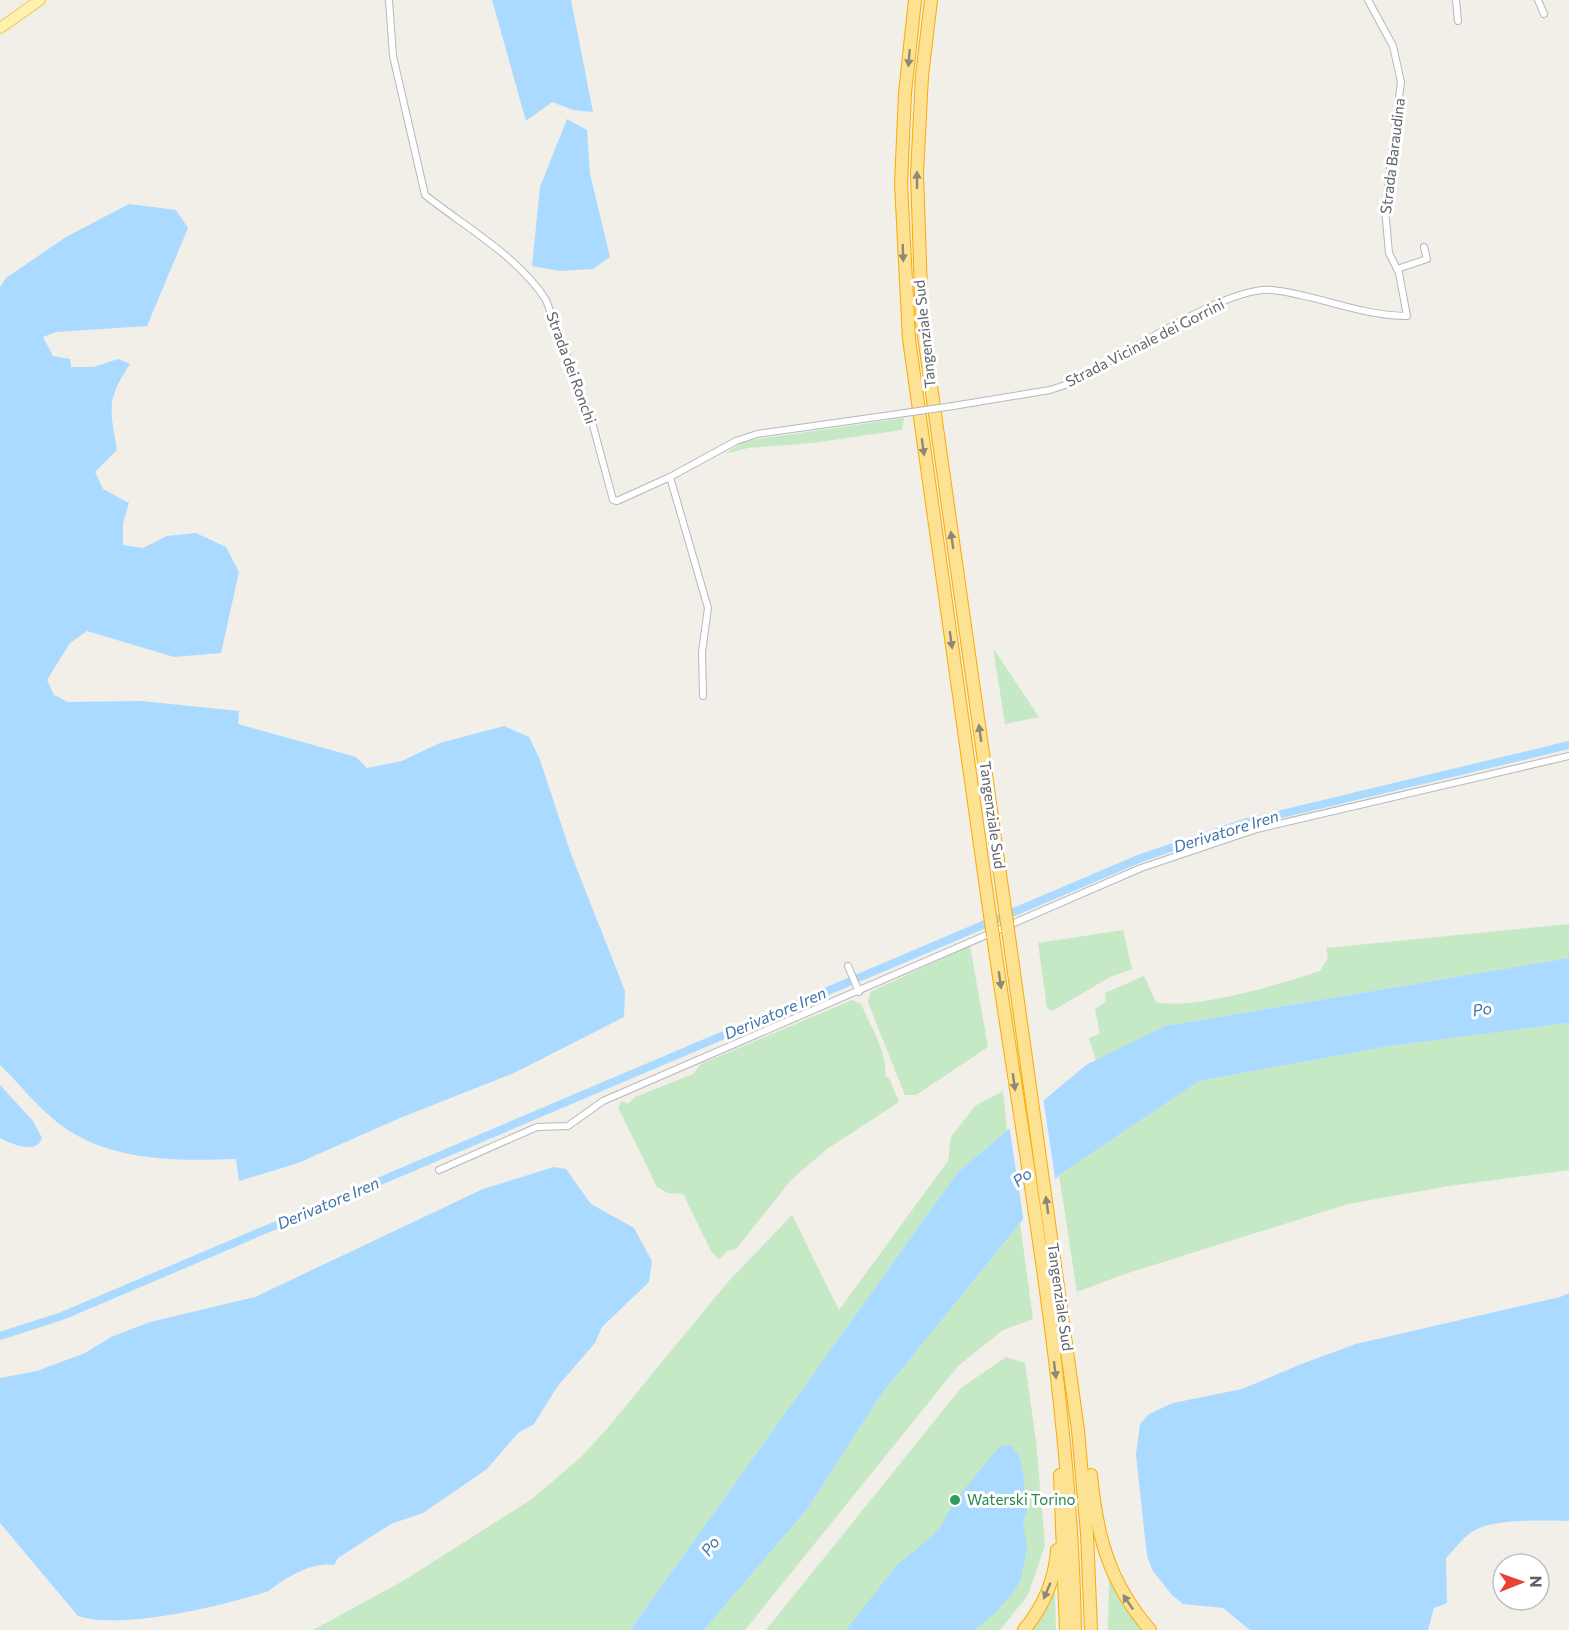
<svg xmlns="http://www.w3.org/2000/svg" width="1569" height="1630" viewBox="0 0 1569 1630" font-family="Commissioner,sans-serif">
<style>
.green{fill:#c5e8c5}
.water{fill:#aadaff}
.pier{fill:#f1efe8}
.lines{fill:none;stroke-linecap:round;stroke-linejoin:round}
.canal{stroke:#aadaff;stroke-width:8}
.street-casing{stroke:#b5b8bc;stroke-width:8}
.primary-casing{stroke:#f2c960;stroke-width:12}
.highway-casing{stroke:#f9ab00;stroke-width:14}
.street{stroke:#fff;stroke-width:6}
.primary{stroke:#fff2af;stroke-width:10}
.highway{stroke:#fde293;stroke-width:12}
.street-bridge-casing{stroke:#b5b8bc;stroke-width:8;stroke-linecap:butt}
.highway-bridge-casing{stroke:#f9ab00;stroke-width:14;stroke-linecap:butt}
.street-bridge{stroke:#fff;stroke-width:6}
.highway-bridge{stroke:#fde293;stroke-width:12}
.oneway{fill:#8e8975}
.leisure-dot{fill:#2e9e5b;stroke:#fff;stroke-width:2}
.labels{text-anchor:middle;stroke-width:6;stroke-linejoin:round;paint-order:stroke}
.street-label{font-size:15px;fill:#5f6368;stroke:#fff}
.leisure-label{font-size:15px;fill:#27864d;stroke:#fff;text-anchor:start}
.water-label{font-size:16px;font-style:italic;fill:#4174aa;stroke:#fff}
</style>
<rect width="100%" height="100%" fill="#f1efe8"/>
<g class="green">
<path d="M904,418L902,430L812,443L748,448L725,454L744,441Z"/>
<path d="M993,648L1039,717L1005,724Z"/>
<path d="M1569,924V958L1165,1026L1096,1061L1089,1038L1100,1034L1095,1009L1106,1002L1105,993L1144,976L1156,1002C1190,1011 1285,983 1320,971L1328,958L1326,948Z"/>
<path d="M1123,930L1132,969L1110,977L1052,1011L1047,1008L1038,943Z"/>
<path d="M970,946L988,1047L916,1095H905L868,1002L870,992Z"/>
<path d="M852,1000L861,1004C870,1025 888,1054 885,1076L889,1078L899,1102L827,1149L791,1180L736,1249L727,1251L719,1260L711,1251L683,1194L668,1193L657,1187L618,1107L622,1101L628,1104L635,1097L693,1074L701,1064Z"/>
<path d="M1569,1023V1170L1449,1186L1348,1204L1125,1274L1077,1292L1059,1175L1199,1081L1389,1046Z"/>
<path d="M1003,1091L1007,1131L958,1172L630,1630H313L403,1581L532,1499L580,1458L606,1430L727,1283L792,1215L839,1310L948,1161L951,1137L975,1106Z"/>
<path d="M1020,1223L1033,1319L1003,1330L958,1366L745,1630H704L808,1508L880,1396Z"/>
<path d="M1006,1357L1025,1363L1036,1441L1045,1545L1028,1595L1000,1630H766L961,1388Z"/>
<path d="M1109,1578L1120,1601L1143,1630H1108Z"/>
<path d="M1052,1593H1055L1056,1630H1031Z"/>
</g>
<g class="water">
<path d="M492,0H571L593,112L573,110L552,102L526,121Z"/>
<path d="M567,119L587,130L590,174L610,257L593,269L560,271L532,266L540,187Z"/>
<path d="M129,204L176,210L188,228L147,326L56,332L43,337L53,356L70,359L71,367H94L118,359L130,364C106,400 110,409 117,450L95,472L103,489L129,503L123,523V545L143,548L167,536L196,533L226,547L239,572L221,653L174,657L87,631L70,643L47,680L54,695L68,702L141,701L239,711L238,724L356,757L367,768L402,761L440,743L504,726L529,737L540,760L571,854L625,991L624,1017L516,1072L400,1118L298,1163L239,1181L236,1159C174,1161 102,1162 52,1118C33,1102 18,1082 0,1065V287L6,278L66,237Z"/>
<path d="M1569,958V1023L1389,1046L1199,1081L1059,1175L880,1396L808,1508L704,1630H630L958,1172L1086,1065L1165,1026Z"/>
<path d="M0,1085L33,1121L42,1138C37,1155 12,1144 0,1138Z"/>
<path d="M554,1167L566,1169L591,1204L634,1228L652,1261L649,1282L602,1327L595,1343L557,1387L534,1424L518,1433L487,1469L423,1513L391,1524L338,1558L334,1565C313,1561 284,1578 269,1591C221,1606 123,1630 78,1616L0,1523V1378L37,1371L85,1353L111,1337L150,1322L255,1297L483,1189Z"/>
<path d="M1569,1293V1521C1543,1521 1489,1517 1469,1534C1460,1541 1454,1550 1446,1558L1447,1603L1434,1608L1428,1630H1250L1223,1608L1183,1604L1172,1595L1153,1571L1147,1556L1136,1455L1140,1424L1149,1414L1173,1403L1242,1389L1304,1363L1356,1344L1560,1297Z"/>
<path d="M1011,1445L1020,1458L1023,1472L1027,1511L1023,1521L1027,1548L1021,1578L1015,1590L995,1613L974,1630H846L897,1565L930,1538L942,1525L954,1502L1000,1446Z"/>
</g>
<path class="pier" d="M1043,1097L1056,1184L1024,1223L1009,1125Z"/>
<g class="lines">
<path class="canal" d="M0,1336L62,1316L1141,858L1244,823L1569,745"/>
<g class="street-casing">
<g id="street">
<path d="M389,0L393,56L425,195C464,226 519,257 546,300L592,422L613,500L617,501L670,477L736,441L757,434L891,415"/>
<path d="M1456,0L1458,21"/>
<path d="M1538,0L1544,14"/>
<path d="M1397,269L1427,259L1424,247"/>
<path d="M953,406L1050,390L1068,384C1116,361 1224,286 1272,290C1318,295 1361,316 1407,316L1399,273L1389,253L1385,209L1401,82L1393,46L1368,0"/>
<path d="M670,477L708,608L702,652L703,696"/>
<path d="M848,966L859,992"/>
<path d="M439,1170L537,1127L568,1126L603,1101L1141,868L1257,829L1569,756"/>
</g>
</g>
<g class="primary-casing">
<path id="primary" d="M0,28L40,0"/>
</g>
<g class="highway-casing">
<g id="highway">
<path d="M915,0L905,93L901,184L909,339L988,902"/>
<path d="M931,0L922,76L917,174L922,322L1003,895"/>
<path d="M1008,930L1078,1430L1087,1534L1091,1630"/>
<path d="M993,936C1026,1166 1071,1397 1075,1630"/>
<path d="M1060,1475L1066,1630"/>
<path d="M1091,1475C1097,1537 1109,1582 1150,1630"/>
<path d="M1024,1630C1043,1607 1055,1579 1057,1550"/>
</g>
</g>
<use href="#street" class="street"/>
<use href="#primary" class="primary"/>
<use href="#highway" class="highway"/>
<g class="street-bridge-casing">
<path id="street-bridge" d="M891,415L953,406"/>
</g>
<g class="highway-bridge-casing">
<g id="highway-bridge">
<path d="M1003,895L1008,930"/>
<path d="M988,902L993,936"/>
</g>
</g>
<use href="#street-bridge" class="street-bridge"/>
<use href="#highway-bridge" class="highway-bridge"/>
</g>
<defs><path id="oneway-solid" d="M-6-.8H1V-3.2L6.5 0L1 3.2V.8H-6Z" transform="scale(1.5)"/></defs>
<g class="oneway">
<use href="#oneway-solid" transform="translate(909 58) rotate(95)"/>
<use href="#oneway-solid" transform="translate(917 180) rotate(-90)"/>
<use href="#oneway-solid" transform="translate(903 253) rotate(88)"/>
<use href="#oneway-solid" transform="translate(923 447) rotate(82)"/>
<use href="#oneway-solid" transform="translate(952 540) rotate(-98)"/>
<use href="#oneway-solid" transform="translate(951 640) rotate(82)"/>
<use href="#oneway-solid" transform="translate(980 733) rotate(-98)"/>
<use href="#oneway-solid" transform="translate(1000 980) rotate(82)"/>
<use href="#oneway-solid" transform="translate(1014 1082) rotate(82)"/>
<use href="#oneway-solid" transform="translate(1047 1205) rotate(-98)"/>
<use href="#oneway-solid" transform="translate(1055 1370) rotate(83)"/>
<use href="#oneway-solid" transform="translate(1047 1591) rotate(113)"/>
<use href="#oneway-solid" transform="translate(1128 1602) rotate(-124)"/>
</g>
<circle class="leisure-dot" cx="955" cy="1500" r="6"/>
<g class="labels">
<g class="street-label">
<text transform="translate(1393 156) rotate(-83)" y="5">Strada Baraudina</text>
<text transform="translate(925 334) rotate(-96)" y="5">Tangenziale Sud</text>
<text transform="translate(1145 343) rotate(-27)" y="5">Strada Vicinale dei Gorrini</text>
<text transform="translate(571 368) rotate(70)" y="5">Strada dei Ronchi</text>
<text transform="translate(992 815) rotate(82)" y="5">Tangenziale Sud</text>
<text transform="translate(1060 1297) rotate(82)" y="5">Tangenziale Sud</text>
</g>
<g class="leisure-label">
<text x="967" y="1505">Waterski Torino</text>
</g>
<g class="water-label">
<text transform="translate(1226 831) rotate(-17)" y="6">Derivatore Iren</text>
<text transform="translate(1482 1009) rotate(-10)" y="6">Po</text>
<text transform="translate(775 1013) rotate(-23)" y="6">Derivatore Iren</text>
<text transform="translate(1022 1177) rotate(-38)" y="6">Po</text>
<text transform="translate(328 1203) rotate(-23)" y="6">Derivatore Iren</text>
<text transform="translate(710 1546) rotate(-53)" y="6">Po</text>
</g>
</g>
<g transform="translate(1521 1582) rotate(89)"><circle r="28" fill="#ffffff" stroke="#bfc1c3" stroke-width="1.5"/>
<path d="M0-4.5L10 22L0 15L-10 22Z" fill="#ea4335"/>
<text y="-9" font-size="16" font-weight="bold" text-anchor="middle" fill="#5f6368">N</text>
</g>
</svg>
